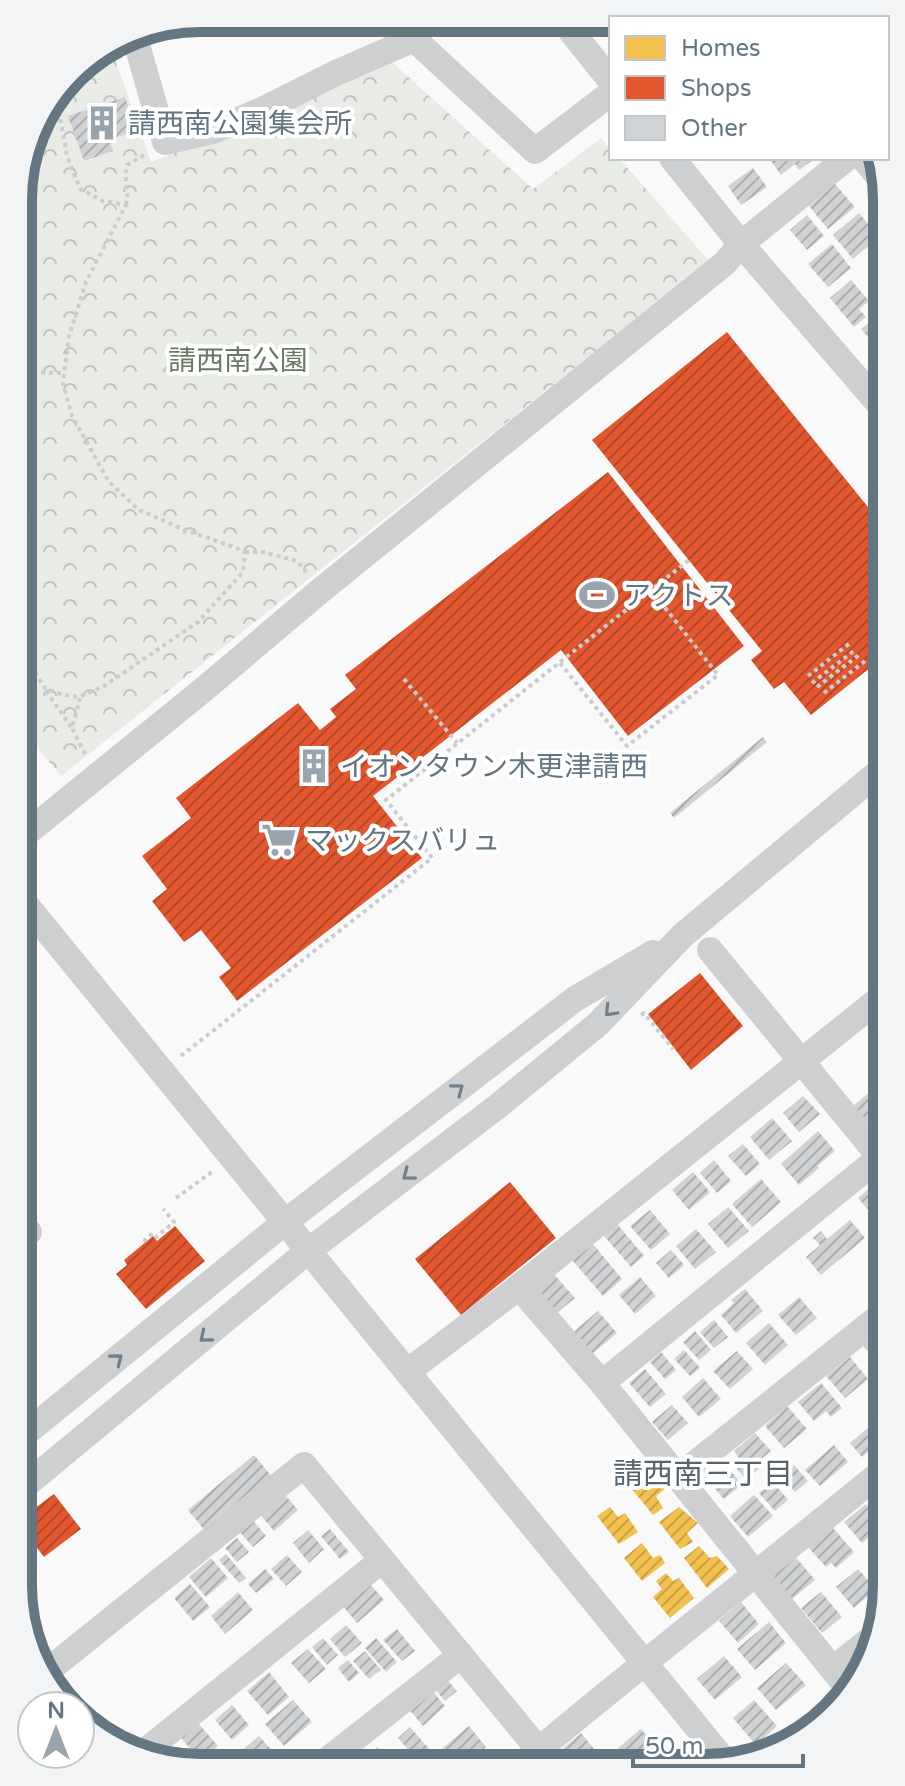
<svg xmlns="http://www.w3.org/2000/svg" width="905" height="1786" viewBox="0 0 905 1786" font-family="'Varela Round','Noto Sans JP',sans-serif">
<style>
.park{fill:url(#park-crowns)}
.homes{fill:url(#homes-hatch)}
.shops{fill:url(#shops-hatch)}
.building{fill:url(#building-hatch)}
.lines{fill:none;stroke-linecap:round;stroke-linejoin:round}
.path{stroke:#cbcccd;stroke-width:4;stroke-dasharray:4 4;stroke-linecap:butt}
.minor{stroke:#cecfd0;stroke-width:26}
.oneway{stroke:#707f8b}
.labels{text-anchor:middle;stroke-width:8;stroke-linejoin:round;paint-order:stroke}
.poi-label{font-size:28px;fill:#657683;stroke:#fff;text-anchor:start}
.park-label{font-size:28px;fill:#687a64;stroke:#fff}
.neighbourhood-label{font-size:30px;fill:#57646e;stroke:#fff}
.rim{fill:none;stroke:#657683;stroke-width:10}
</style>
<defs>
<pattern id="park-crowns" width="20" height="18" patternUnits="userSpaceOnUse" patternTransform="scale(2)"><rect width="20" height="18" fill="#e8ebe6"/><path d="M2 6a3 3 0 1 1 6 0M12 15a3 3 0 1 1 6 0" fill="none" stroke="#c0c3c0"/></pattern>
<pattern id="homes-hatch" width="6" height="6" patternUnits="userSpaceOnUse" patternTransform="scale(2)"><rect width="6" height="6" fill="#f2c14e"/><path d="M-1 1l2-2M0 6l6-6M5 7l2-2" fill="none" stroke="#c8a146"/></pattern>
<pattern id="shops-hatch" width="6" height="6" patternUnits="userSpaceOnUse" patternTransform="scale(2)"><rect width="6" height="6" fill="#e4572e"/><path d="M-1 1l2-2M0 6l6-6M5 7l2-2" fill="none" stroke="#b24a2c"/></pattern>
<pattern id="building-hatch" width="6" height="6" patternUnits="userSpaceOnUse" patternTransform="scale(2)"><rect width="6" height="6" fill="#d0d2d3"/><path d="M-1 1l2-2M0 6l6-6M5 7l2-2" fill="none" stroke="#acafb1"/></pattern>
</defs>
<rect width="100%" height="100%" fill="#f9f9f9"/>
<path class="park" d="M110,45L151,162L269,115L387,58L533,189L601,138L611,149V158H619L709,261L61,776L23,730L20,177L37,119L80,64Z"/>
<g class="homes">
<path d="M653,1471L666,1488L656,1496L663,1508L653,1515L631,1488Z"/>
<path d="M610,1507L618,1517L625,1513L638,1532L619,1544L597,1516Z"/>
<path d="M679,1507L698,1523L687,1533L693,1542L680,1549L659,1522Z"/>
<path d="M642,1543L653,1558L660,1555L665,1563L642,1581L624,1558Z"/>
<path d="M699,1546L710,1558L717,1556L729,1569L707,1588L684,1558Z"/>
<path d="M666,1573L673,1581L679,1578L694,1598L670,1618L653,1597L662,1589L656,1581Z"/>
</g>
<g class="shops">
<path d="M727,332L880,522L881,659L811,715L784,682L774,689L751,660L762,651L592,440Z"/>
<path d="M608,472L744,646L628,736L561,650L373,796L422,858L237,1001L219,977L231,968L201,930L184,942L152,901L167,889L142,856L191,818L176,798L298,703L320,730L336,717L330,709L356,689L345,675Z"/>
<path d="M700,973L743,1026L691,1070L648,1014Z"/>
<path d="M510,1182L556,1238L461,1315L415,1259Z"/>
<path d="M175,1226L205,1261L146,1309L116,1274L127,1265L124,1260L153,1236L157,1241Z"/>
<path d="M54,1494L81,1529L44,1557L27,1535V1514Z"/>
</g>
<g class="building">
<path d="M125,97L136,130L109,140L113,151L84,161L68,116Z"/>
<path d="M769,158H812L813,160L799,170L795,164L781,175Z"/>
<path d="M753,168L767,187L741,205L728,186Z"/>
<path d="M835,184L855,207L828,229L809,206Z"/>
<path d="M859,213L878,236V238L853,259L833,235Z"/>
<path d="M807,215L824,236L807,250L790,230Z"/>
<path d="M832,244L851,268L828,287L808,264Z"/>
<path d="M851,280L869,301L859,309L866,317L854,327L830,298Z"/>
<path d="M879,315V350L861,329Z"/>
<path d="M763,737L767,742L674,818L670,813Z"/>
<path d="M870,1092L884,1108V1113L869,1125L853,1106Z"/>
<path d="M803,1096L820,1114L799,1132L783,1113Z"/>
<path d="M772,1118L792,1141L769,1160L750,1137Z"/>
<path d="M818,1131L835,1151L817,1166L819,1168L799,1185L781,1164Z"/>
<path d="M743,1144L760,1164L746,1176L728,1156Z"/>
<path d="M714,1160L731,1181L717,1193L700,1173Z"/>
<path d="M693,1172L710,1192L689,1210L672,1190Z"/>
<path d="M761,1179L781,1202L752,1227L732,1204Z"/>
<path d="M872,1186L883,1200L870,1212L858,1198Z"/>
<path d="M728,1207L749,1231L728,1248L708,1224Z"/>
<path d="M650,1210L670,1234L651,1250L630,1226Z"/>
<path d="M850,1220L865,1238L821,1275L806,1257L820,1245L813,1238L821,1231L827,1239Z"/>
<path d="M617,1224L644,1256L631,1267L604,1236Z"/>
<path d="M696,1229L716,1252L695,1269L676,1246Z"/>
<path d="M592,1243L622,1279L603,1296L572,1260Z"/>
<path d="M671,1250L684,1265L669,1278L656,1263Z"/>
<path d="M551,1271L575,1298L557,1313L534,1286Z"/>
<path d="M640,1277L656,1296L635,1314L619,1295Z"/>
<path d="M745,1289L763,1311L736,1333L721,1315L734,1303L731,1300Z"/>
<path d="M799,1297L817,1318L796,1335L778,1315Z"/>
<path d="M598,1311L617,1333L591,1355L572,1333Z"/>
<path d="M714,1320L728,1337L714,1348L700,1332Z"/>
<path d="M769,1323L788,1345L765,1365L746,1343Z"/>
<path d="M885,1328V1367L883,1369L863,1346Z"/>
<path d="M695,1331L711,1350L699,1360L683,1342Z"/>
<path d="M684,1350L700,1368L690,1376L674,1359Z"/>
<path d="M737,1351L753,1369L730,1389L713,1371Z"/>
<path d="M661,1352L676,1370L665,1379L650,1362Z"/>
<path d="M850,1357L868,1379L845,1398L826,1376Z"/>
<path d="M645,1369L666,1394L650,1407L629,1383Z"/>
<path d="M703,1378L721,1399L699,1417L682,1397Z"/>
<path d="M821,1383L842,1408L831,1417L826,1411L814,1421L798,1402Z"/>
<path d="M672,1405L688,1423L668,1440L652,1422Z"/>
<path d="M787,1406L807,1429L784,1448L765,1426Z"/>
<path d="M868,1428L880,1442L862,1457L850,1443Z"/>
<path d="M755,1433L771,1451L755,1464L759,1469L746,1480L733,1464L739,1458L734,1451Z"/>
<path d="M834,1445L848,1462L820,1486L805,1470Z"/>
<path d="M254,1455L272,1477L206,1532L188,1510Z"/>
<path d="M722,1461L742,1484L724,1499L704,1476Z"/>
<path d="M794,1465L808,1481L795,1492L781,1476Z"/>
<path d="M773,1482L788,1500L775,1511L759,1493Z"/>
<path d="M886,1486V1514L872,1498Z"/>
<path d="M282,1491L298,1510L274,1531L258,1512Z"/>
<path d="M754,1495L773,1516L748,1537L730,1516Z"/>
<path d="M866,1504L884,1524L862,1543L844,1522Z"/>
<path d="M252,1519L266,1536L253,1547L238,1530Z"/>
<path d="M832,1527L854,1552L836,1568L831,1563L826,1567L808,1547Z"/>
<path d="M330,1529L349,1552L340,1559L321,1536Z"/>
<path d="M308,1530L324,1549L309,1563L293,1543Z"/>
<path d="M237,1538L249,1552L237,1562L225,1548Z"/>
<path d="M886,1541V1564L875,1551Z"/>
<path d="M226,1554L246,1578L239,1583L219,1560Z"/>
<path d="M287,1555L302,1572L286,1586L271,1569Z"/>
<path d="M794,1555L815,1580L792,1599L771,1574Z"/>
<path d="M211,1558L228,1578L206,1597L189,1577Z"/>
<path d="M265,1569L274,1579L256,1593L248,1584Z"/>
<path d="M858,1569L876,1589L854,1608L836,1587Z"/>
<path d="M190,1584L210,1607L193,1621L174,1598Z"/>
<path d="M371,1585L384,1600L357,1623L341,1604Z"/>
<path d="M238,1592L253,1610L225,1634L211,1616Z"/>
<path d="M821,1592L842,1617L822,1633L801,1608Z"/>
<path d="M741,1602L759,1624L738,1643L719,1621Z"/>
<path d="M769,1622L786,1643L755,1670L737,1649Z"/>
<path d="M346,1625L362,1643L345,1657L330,1639Z"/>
<path d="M397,1629L415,1651L402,1661L383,1640Z"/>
<path d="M323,1638L338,1655L327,1665L312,1647Z"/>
<path d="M376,1638L397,1662L386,1672L365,1648Z"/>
<path d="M308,1649L326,1669L309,1683L291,1663Z"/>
<path d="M365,1651L381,1670L369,1679L353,1661Z"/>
<path d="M724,1656L742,1677L715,1700L697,1679Z"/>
<path d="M348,1660L359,1673L349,1682L338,1668Z"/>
<path d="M786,1663L806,1685L776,1710L757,1688Z"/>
<path d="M269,1672L289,1697L268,1715L247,1691Z"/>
<path d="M445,1677L457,1691L445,1701L434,1688Z"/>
<path d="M430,1688L445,1706L423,1726L407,1707Z"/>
<path d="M293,1700L312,1722L284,1746L265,1724Z"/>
<path d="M754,1700L777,1726L756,1745L733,1718Z"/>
<path d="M232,1705L249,1725L232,1740L215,1720Z"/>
<path d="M198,1723L218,1746L201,1761L181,1738Z"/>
<path d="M469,1726L486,1747L468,1762L447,1763L438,1752Z"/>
<path d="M410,1727L431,1751L419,1762L398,1738Z"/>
<path d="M641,1729L668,1760H628L618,1748Z"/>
<path d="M581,1733L604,1761H567L559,1752Z"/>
<path d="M259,1736L277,1756L267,1765L224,1766Z"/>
<path d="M378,1747L392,1763L363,1764L361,1762Z"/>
</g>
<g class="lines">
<g class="path">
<path d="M126,205C130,191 123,179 127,165L146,154"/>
<path d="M20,356C35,363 36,381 21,388"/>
<path d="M33,372L64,373"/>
<path d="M245,552H263L297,561L307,573"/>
<path d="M22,652L45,688C56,692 69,698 81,696L104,686L198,622L243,572L245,552L231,546L185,530L139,510L109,482L72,416L63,383L69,336L86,282L126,205L103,201L80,189L67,156L60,117L43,111"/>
<path d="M560,663L627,746L718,675L651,590"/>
<path d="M808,676L850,643"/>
<path d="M404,679L457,743"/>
<path d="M812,683L855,650"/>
<path d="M817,687L859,655"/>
<path d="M46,691L72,728"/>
<path d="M824,693L865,661"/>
<path d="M80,698L72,728L86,756"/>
<path d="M641,1015L644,1013L673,1049"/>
<path d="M181,1056L432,858L386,800L689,560"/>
<path d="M176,1198L213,1171"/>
<path d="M146,1242L145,1240L153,1233L156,1237L174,1222L163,1209"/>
</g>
<g class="minor">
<path d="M562,20L611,81"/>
<path d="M133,31L165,142L213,131L264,109L336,73L414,39L535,151L611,93"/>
<path d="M672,158L741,244L879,404"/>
<path d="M863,158L878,176"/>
<path d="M23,836L203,690L320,591L725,263L741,244L847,158"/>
<path d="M23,901L723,1759"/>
<path d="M710,950L884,1162"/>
<path d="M25,1227L29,1232L25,1235"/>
<path d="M407,1372L519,1287"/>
<path d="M602,1383L884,1154"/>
<path d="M26,1433L285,1222L575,999L653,953"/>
<path d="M677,1478L885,1312"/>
<path d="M27,1484L308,1251L498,1106L598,1024L683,935L881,770"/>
<path d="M833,1669L872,1638"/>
<path d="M46,1672L304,1465L548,1761"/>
<path d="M851,1692L602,1383L519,1287L883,996"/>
<path d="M144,1752L382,1560"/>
<path d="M524,1762C643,1662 766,1567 886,1468"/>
<path d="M322,1764L461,1655"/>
</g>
</g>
<defs><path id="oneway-chevron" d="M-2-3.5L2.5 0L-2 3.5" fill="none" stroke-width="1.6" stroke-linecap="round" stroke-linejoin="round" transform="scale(2)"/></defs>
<g class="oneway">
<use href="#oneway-chevron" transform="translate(610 1011) rotate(134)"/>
<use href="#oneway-chevron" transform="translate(458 1089) rotate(-37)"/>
<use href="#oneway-chevron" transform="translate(408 1175) rotate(143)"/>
<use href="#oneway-chevron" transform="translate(205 1337) rotate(140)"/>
<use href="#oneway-chevron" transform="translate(117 1359) rotate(-39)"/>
</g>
<defs>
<g id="building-bare" transform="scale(2.76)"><path d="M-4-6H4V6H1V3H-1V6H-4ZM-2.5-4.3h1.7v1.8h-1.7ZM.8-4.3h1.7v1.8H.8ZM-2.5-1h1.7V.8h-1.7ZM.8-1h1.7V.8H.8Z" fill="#99a4ac" stroke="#fff" stroke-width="2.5" paint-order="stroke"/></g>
<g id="stadium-bare" transform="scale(2.76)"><path d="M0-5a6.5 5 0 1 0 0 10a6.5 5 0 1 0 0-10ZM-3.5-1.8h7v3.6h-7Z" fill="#99a4ac" stroke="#fff" stroke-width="2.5" paint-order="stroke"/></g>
<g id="supermarket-bare" transform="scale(2.76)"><path d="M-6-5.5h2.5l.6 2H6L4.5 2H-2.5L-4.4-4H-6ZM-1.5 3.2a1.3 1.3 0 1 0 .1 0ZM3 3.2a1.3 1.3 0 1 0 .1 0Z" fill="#99a4ac" stroke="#fff" stroke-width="2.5" paint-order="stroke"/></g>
</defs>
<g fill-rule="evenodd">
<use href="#building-bare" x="102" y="123"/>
<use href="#stadium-bare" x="597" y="595"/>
<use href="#building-bare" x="314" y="766"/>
<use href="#supermarket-bare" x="279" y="840"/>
</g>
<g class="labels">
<g class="poi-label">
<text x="128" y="133">請西南公園集会所</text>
<text x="623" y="605">アクトス</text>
<text x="340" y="776">イオンタウン木更津請西</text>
<text x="305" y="850">マックスバリュ</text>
</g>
<g class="park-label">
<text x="238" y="370">請西南公園</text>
</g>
<g class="neighbourhood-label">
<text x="703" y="1484">請西南三丁目</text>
</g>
</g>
<path d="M0 0H905V1786H0ZM200 32H705A168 168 0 0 1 873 200V1586A168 168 0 0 1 705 1754H200A168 168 0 0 1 32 1586V200A168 168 0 0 1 200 32Z" fill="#f3f4f5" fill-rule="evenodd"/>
<path class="rim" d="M200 32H705A168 168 0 0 1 873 200V1586A168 168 0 0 1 705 1754H200A168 168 0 0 1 32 1586V200A168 168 0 0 1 200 32Z"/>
<rect x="609" y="16" width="280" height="144" fill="#ffffff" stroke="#c1c8cd" stroke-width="2"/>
<rect x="625" y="36" width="40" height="24" fill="#f2c14e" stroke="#c1c8cd" stroke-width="2"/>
<text x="681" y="56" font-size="24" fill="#657683">Homes</text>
<rect x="625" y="76" width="40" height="24" fill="#e4572e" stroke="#c1c8cd" stroke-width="2"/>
<text x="681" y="96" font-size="24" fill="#657683">Shops</text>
<rect x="625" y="116" width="40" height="24" fill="#d0d2d3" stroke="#c1c8cd" stroke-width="2"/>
<text x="681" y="136" font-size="24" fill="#657683">Other</text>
<g transform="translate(56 1730)"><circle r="38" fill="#ffffff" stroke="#c1c8cd" stroke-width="2"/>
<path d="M0-6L14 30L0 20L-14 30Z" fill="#99a4ac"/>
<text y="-12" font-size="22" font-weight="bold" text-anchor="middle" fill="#657683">N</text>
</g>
<path d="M633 1754v12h170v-12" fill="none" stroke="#657683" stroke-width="4"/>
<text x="645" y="1754" font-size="24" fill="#657683" stroke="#ffffff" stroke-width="6" paint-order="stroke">50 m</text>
</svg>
